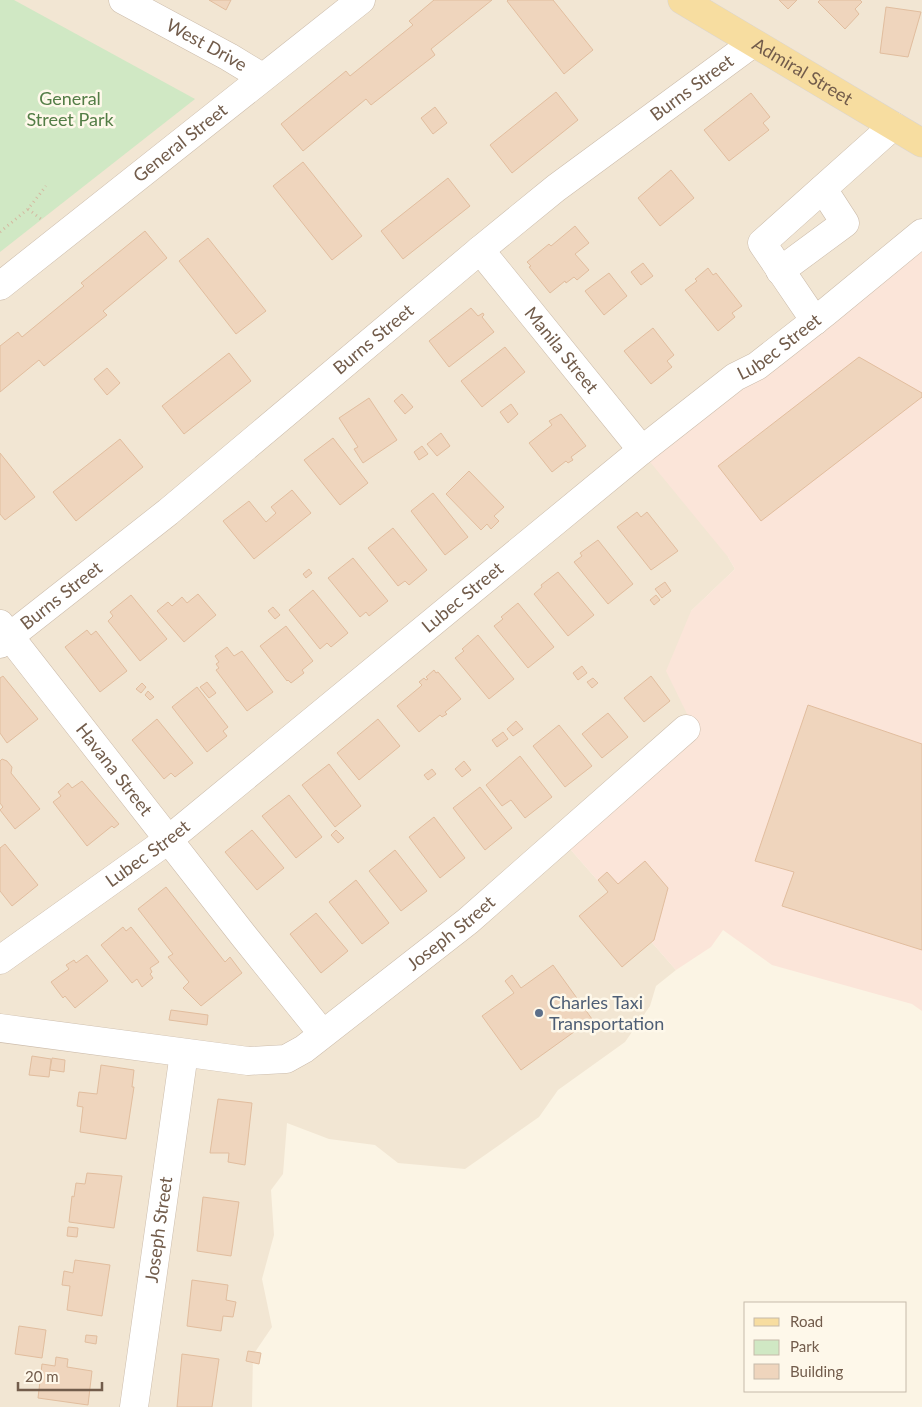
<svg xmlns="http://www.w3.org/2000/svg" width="922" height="1407" viewBox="0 0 922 1407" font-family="Lato,sans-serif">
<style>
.residential{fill:#f2e6d3}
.commercial{fill:#fbe5d9}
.green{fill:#d0e8c4}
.building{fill:#efd5bd;stroke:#e1bd9e}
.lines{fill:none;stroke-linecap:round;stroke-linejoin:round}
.minor-casing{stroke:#ccbcab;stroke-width:29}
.major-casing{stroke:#dad5d0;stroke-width:29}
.path{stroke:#d4b8a1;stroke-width:3;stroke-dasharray:1 4;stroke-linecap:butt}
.minor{stroke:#fff;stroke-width:28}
.major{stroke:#f7dda0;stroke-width:28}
.service-dot{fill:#5c6f8a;stroke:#fef8ea;stroke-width:2}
.labels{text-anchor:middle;stroke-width:5;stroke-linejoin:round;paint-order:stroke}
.street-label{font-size:18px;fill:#725c4b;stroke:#fef8ea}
.park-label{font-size:18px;fill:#537d46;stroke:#fef8ea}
.service-label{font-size:18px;fill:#4e5e75;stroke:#fef8ea;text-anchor:start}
</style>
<rect width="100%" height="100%" fill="#fbf4e4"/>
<path class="residential" d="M0,0H922V233L728,557L735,569L691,611L692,722L564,842L676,970L656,986L650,1006L625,1042L558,1090L539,1117L465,1169L398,1163L375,1145L329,1139L287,1123L283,1174L271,1190L274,1235L262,1279L272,1327L253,1355L252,1407H0Z"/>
<path class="commercial" d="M922,233V1011L912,1004L772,965L723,930L711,947L676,970L564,842L691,722L666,671L691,611L735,569L728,557L646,457Z"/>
<path class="green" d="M0,0H14L195,99L0,252Z"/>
<g class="building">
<path d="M209,0H231L226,10Z"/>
<path d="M434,0H492L431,49L435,55L371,105L366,99L303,151L281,124L346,71L350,76L413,25L409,21Z"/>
<path d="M508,0H553L593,50L564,74L507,1Z"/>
<path d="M779,0H797L788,9Z"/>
<path d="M820,0H860L862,2L855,9L859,14L845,29L818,2Z"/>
<path d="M886,7L921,12L908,57L880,53Z"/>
<path d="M556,92L578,120L512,173L490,145Z"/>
<path d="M751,93L770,117L763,123L769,130L729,161L704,130Z"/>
<path d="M435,107L447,123L433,134L421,118Z"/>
<path d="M303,162L362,236L332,260L273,186Z"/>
<path d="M671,170L694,198L660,226L638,198Z"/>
<path d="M448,178L470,206L403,259L381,231Z"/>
<path d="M575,226L589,243L575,254L589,270L577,280L574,277L566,283L565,281L550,293L529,267L531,266L527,262L549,244L551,246Z"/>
<path d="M145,231L167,258L103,311L107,315L44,366L39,360L0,392V346L18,332L22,337L84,286L81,283Z"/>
<path d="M208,238L266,311L236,334L179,261Z"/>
<path d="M643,263L653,276L641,285L631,272Z"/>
<path d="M708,268L713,275L716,273L742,306L732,313L735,317L718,331L685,290L697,281L695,279Z"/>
<path d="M609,273L627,296L604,315L585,291Z"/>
<path d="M471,308L478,316L483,313L484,315L482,317L494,332L449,367L429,341Z"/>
<path d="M653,328L674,355L667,361L672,367L651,384L624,351Z"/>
<path d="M505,347L525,372L482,407L461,381Z"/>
<path d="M229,353L251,381L184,434L162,406Z"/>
<path d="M859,357L922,393V397L761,521L718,466Z"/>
<path d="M107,368L120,383L107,395L94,379Z"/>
<path d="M402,394L413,407L405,414L394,401Z"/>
<path d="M369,398L397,440L363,463L354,449L358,447L339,418Z"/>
<path d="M511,404L518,414L508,423L500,412Z"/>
<path d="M561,414L586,446L571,457L573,460L568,463L566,461L552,472L529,443L552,425L549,421Z"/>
<path d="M441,433L450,446L437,456L427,444Z"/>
<path d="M333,438L368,483L340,505L304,460Z"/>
<path d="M120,439L143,467L76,521L53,492Z"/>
<path d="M422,446L428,454L419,460L414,452Z"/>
<path d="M0,453L35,497L5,520L0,514Z"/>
<path d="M469,471L504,507L494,516L499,521L491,529L487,524L481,530L446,494Z"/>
<path d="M292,490L311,513L254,559L223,521L249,501L266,522L276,513L271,507Z"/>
<path d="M433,493L468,537L445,555L411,511Z"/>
<path d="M637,512L641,517L647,512L678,551L651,570L617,527Z"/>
<path d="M393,528L427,570L409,585L405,581L398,586L368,548Z"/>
<path d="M598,540L633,584L608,604L574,562L582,556L580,553Z"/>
<path d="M353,558L388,601L369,616L366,612L360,617L328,578Z"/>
<path d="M309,569L312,573L306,578L303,574Z"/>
<path d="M558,572L594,615L568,636L534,594L542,587L541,585Z"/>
<path d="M665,582L671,591L662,598L655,589Z"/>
<path d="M313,590L348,633L331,647L327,643L320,649L289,610Z"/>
<path d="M198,594L216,615L184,642L157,611L168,602L172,606L182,597L187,603Z"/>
<path d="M131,595L167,639L140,661L108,621L113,616L110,612Z"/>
<path d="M656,595L660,600L654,605L650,600Z"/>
<path d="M518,603L554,647L528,668L494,626L503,619L501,617Z"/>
<path d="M273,607L280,615L275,619L268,611Z"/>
<path d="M286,626L313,661L302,670L304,673L291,683L288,680L287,681L260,646Z"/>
<path d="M87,630L91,635L96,631L127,671L100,692L65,647Z"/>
<path d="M478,635L514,679L489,699L455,658L464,651L462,649Z"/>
<path d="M227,647L234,656L242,651L273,692L247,711L216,670L219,668L216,664L219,662L215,656Z"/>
<path d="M582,666L587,673L578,680L573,673Z"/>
<path d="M434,670L436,673L438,672L461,699L445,712L447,714L442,717L440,715L419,732L397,706L420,687L422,685L419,682L424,678L426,680L428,679L426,677Z"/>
<path d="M3,676L38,719L7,743L0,733V678Z"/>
<path d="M651,676L670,701L644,722L624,698Z"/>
<path d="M593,678L598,683L592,688L587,682Z"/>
<path d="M207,682L216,693L209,698L200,687Z"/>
<path d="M142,683L146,687L141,693L136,689Z"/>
<path d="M197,687L228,727L223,731L227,736L207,752L172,707Z"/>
<path d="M148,691L154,697L150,700L145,695Z"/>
<path d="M808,705L922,744V950L782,906L794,872L755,861Z"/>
<path d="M608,713L628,737L602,758L582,734Z"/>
<path d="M157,719L193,763L175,777L171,773L164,779L132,740Z"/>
<path d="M378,719L400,746L359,780L337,753Z"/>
<path d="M516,721L523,729L513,736L507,729Z"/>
<path d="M559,725L592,766L565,787L533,746Z"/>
<path d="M503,732L508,739L497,747L492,740Z"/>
<path d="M520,756L552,797L525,818L511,800L502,806L486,785Z"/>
<path d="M2,759L7,761L12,767L11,773L40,809L15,829L0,810L3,807L0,803V761Z"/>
<path d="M464,761L471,770L462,777L455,769Z"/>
<path d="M329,764L361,806L335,827L302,785Z"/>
<path d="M432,769L436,774L428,780L424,775Z"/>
<path d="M82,781L119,824L114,828L112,826L87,846L53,802L61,796L58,792L68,783L72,788Z"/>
<path d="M480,787L512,828L485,850L453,808Z"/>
<path d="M289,795L322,837L296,858L262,816Z"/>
<path d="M434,817L465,858L440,878L409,837Z"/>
<path d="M252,830L284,868L257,890L225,852Z"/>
<path d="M336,830L344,838L338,843L331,835Z"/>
<path d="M5,844L38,885L12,906L0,891V848Z"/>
<path d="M395,850L427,891L401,911L369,871Z"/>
<path d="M645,861L668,888L654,940L622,967L579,916L608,892L598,880L607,872L618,884Z"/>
<path d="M356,880L389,923L362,944L329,902Z"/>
<path d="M166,887L225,962L230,957L242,973L201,1006L183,988L189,982L168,957L173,954L138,909Z"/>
<path d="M316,913L348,951L321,973L290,934Z"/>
<path d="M123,927L126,931L131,927L159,962L150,968L152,972L150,974L153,978L142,987L137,979L132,983L101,945Z"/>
<path d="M87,955L108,981L75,1008L65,996L63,998L51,982L69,969L66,965L74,960L76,963Z"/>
<path d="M553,965L592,1019L521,1070L482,1016L514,993L505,981L512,975L521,988Z"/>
<path d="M171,1010L208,1015L207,1025L169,1020Z"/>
<path d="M32,1056L51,1059L49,1077L29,1075Z"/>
<path d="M52,1058L65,1060L64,1072L50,1070Z"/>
<path d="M101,1065L134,1070L132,1087H134L126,1139L80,1132L83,1107L77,1106L79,1092L97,1094Z"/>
<path d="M218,1099L252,1103L245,1165L228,1162L229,1153H210Z"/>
<path d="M87,1173L122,1176L114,1228L69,1222L72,1196L74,1197L76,1183L85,1184Z"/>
<path d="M203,1197L239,1202L231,1256L197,1251Z"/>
<path d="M68,1227L78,1228L77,1237L67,1236Z"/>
<path d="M75,1260L110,1265L102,1316L67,1310L70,1286L62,1285L64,1271L73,1273Z"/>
<path d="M192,1280L228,1285L226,1300L236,1302L233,1317L223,1316L221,1331L187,1326Z"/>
<path d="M19,1326L46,1330L42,1358L15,1354Z"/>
<path d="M86,1335L97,1336L96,1344L85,1342Z"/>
<path d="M248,1351L261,1353L259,1364L246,1361Z"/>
<path d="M182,1354L219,1359L212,1407H177Z"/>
<path d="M56,1357L68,1359L67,1367L92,1371L88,1405L38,1398L42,1364L55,1366Z"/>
</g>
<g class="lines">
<g class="minor-casing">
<g id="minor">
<path id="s1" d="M123,0L229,57L262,77"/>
<path id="s2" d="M480,250L642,450"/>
<path d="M780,271L845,223L823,189"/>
<path id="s3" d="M0,286L361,0"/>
<path d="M815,321L762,243L893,126"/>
<path id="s4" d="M0,624L243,935L322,1033"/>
<path id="s5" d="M0,644L168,512L480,250L556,188L753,43"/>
<path id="s6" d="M0,960L168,840L642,450L735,377L757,366L826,312L922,233"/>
<path id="s7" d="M0,1028L248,1061L286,1059L304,1049L468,921L686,729"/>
<path id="s8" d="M134,1407L184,1053"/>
</g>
</g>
<g class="major-casing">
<g id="major">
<path id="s9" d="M682,0L922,143"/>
</g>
</g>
<g class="path">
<path d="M28,209L41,219"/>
<path d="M0,232L28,209L46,186"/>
</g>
<use href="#minor" class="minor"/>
<use href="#major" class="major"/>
</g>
<circle class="service-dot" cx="539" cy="1013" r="5"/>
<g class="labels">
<g class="street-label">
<text dy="6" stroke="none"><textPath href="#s1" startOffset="95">West Drive</textPath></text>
<text dy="6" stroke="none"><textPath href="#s9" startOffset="140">Admiral Street</textPath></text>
<text dy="6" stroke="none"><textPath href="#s5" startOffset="888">Burns Street</textPath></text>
<text dy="6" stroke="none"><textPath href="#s3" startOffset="230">General Street</textPath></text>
<text dy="6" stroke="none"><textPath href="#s5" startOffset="482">Burns Street</textPath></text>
<text dy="6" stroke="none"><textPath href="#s6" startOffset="992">Lubec Street</textPath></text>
<text dy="6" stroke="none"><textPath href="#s2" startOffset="129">Manila Street</textPath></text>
<text dy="6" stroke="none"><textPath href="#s5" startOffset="78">Burns Street</textPath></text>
<text dy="6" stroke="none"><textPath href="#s6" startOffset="588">Lubec Street</textPath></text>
<text dy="6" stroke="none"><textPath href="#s4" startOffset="185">Havana Street</textPath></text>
<text dy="6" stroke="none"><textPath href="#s6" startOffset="182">Lubec Street</textPath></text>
<text dy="6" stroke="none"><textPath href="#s7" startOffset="496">Joseph Street</textPath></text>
<text dy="6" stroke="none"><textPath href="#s8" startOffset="179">Joseph Street</textPath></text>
</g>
<g class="park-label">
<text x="70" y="105">General<tspan x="70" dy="21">Street Park</tspan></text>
</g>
<g class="service-label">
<text x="549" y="1009">Charles Taxi<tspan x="549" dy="21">Transportation</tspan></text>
</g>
</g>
<rect x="744" y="1302" width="162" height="90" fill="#fef8ea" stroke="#c6baaa"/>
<rect x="754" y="1318" width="25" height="8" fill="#f7dda0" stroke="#c6baaa"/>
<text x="790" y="1327" font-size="15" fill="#725c4b">Road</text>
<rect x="754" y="1340" width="25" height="15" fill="#d0e8c4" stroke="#c6baaa"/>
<text x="790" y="1352" font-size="15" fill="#725c4b">Park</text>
<rect x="754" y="1364" width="25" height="15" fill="#efd5bd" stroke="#c6baaa"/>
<text x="790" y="1377" font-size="15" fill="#725c4b">Building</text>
<path d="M18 1382v8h84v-8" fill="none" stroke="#725c4b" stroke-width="2.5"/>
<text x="25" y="1382" font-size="15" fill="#725c4b" stroke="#fef8ea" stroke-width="4" paint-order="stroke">20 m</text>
</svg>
